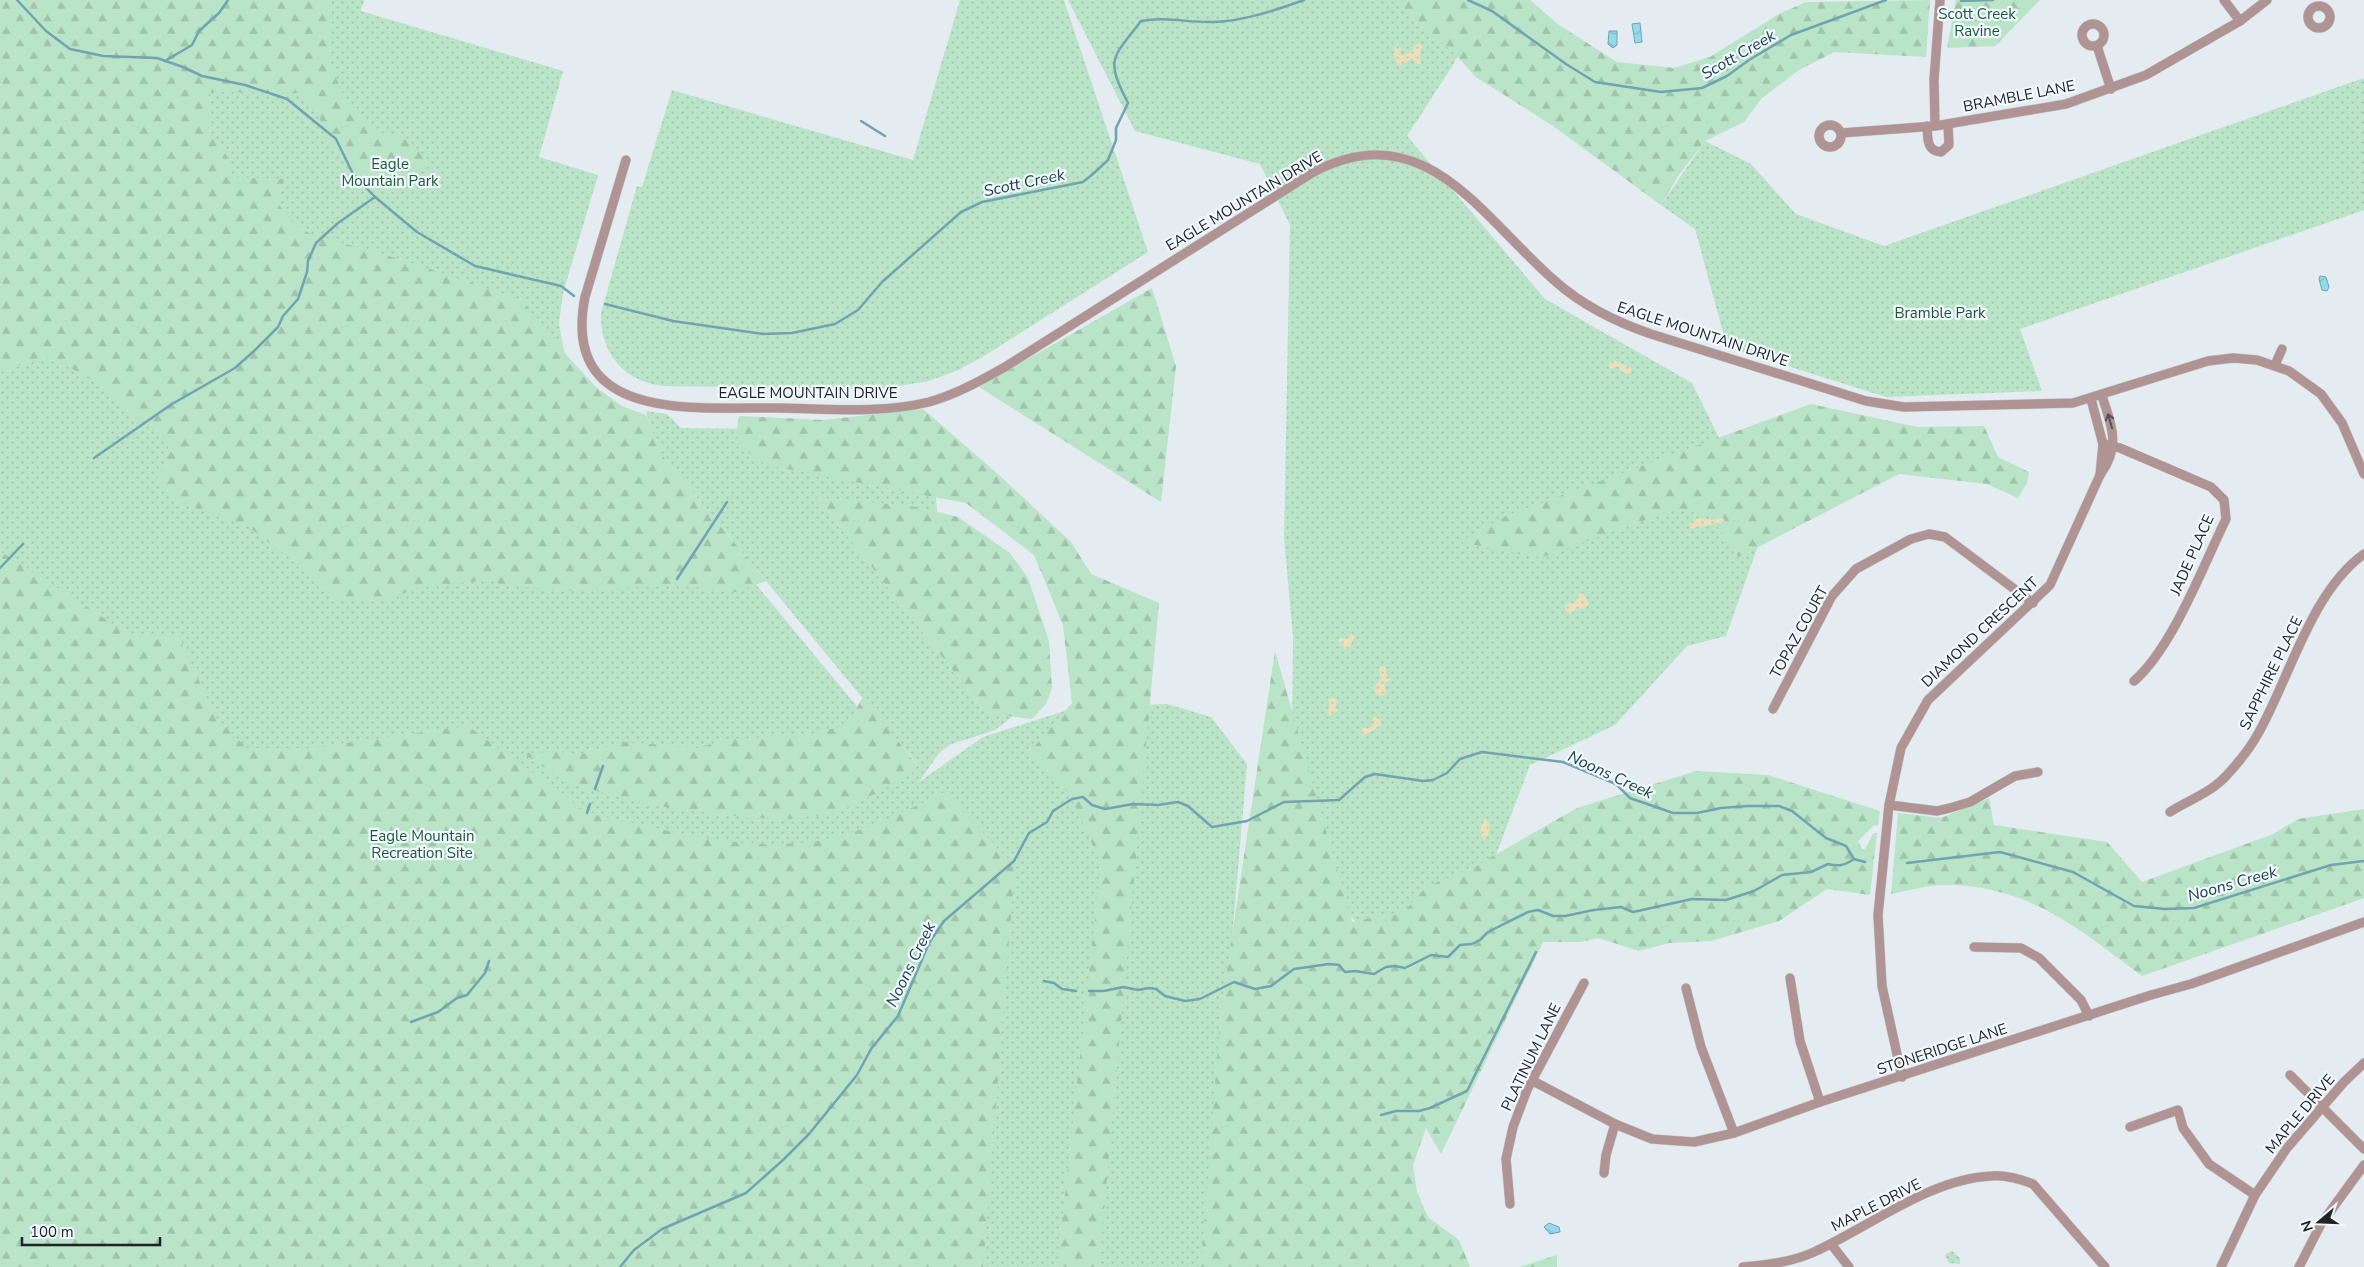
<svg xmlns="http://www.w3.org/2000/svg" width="2364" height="1267" viewBox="0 0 2364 1267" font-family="'Nunito Sans',sans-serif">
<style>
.green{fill:url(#green-dots);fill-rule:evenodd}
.forest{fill:url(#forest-firs)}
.sand{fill:url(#sand-dots)}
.water{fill:url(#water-waves);stroke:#70a4b0}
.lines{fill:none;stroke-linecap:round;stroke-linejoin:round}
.stream{stroke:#70a4b0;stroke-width:2.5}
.minor-casing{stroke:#c1c7cc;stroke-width:10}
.minor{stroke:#b09493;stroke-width:9}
.oneway{stroke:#5a5051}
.labels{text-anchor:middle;stroke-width:4.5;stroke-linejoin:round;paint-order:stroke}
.park-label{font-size:15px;fill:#1d5836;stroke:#f1f8fe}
.street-label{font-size:15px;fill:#202325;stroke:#f1f8fe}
.water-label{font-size:16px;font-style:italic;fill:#1a3c44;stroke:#f1f8fe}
</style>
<defs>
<pattern id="green-dots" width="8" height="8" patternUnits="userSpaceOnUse" patternTransform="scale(1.25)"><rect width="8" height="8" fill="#bae4c7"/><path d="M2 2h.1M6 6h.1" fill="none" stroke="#a0c3ab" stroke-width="1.8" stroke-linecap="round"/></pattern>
<pattern id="forest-firs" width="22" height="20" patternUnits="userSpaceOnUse" patternTransform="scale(1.25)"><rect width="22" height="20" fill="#bae4c7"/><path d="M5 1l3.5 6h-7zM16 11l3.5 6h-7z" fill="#a0c3ab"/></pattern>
<pattern id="sand-dots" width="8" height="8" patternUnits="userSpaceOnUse" patternTransform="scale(1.25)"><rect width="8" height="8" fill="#eae0bb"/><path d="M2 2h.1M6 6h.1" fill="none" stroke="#c8c0a1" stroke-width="1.8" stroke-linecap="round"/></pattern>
<pattern id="water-waves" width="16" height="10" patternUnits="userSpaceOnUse" patternTransform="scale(1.25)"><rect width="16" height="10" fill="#93dbeb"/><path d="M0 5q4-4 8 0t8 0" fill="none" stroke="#7ebcc9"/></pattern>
</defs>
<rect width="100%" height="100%" fill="#e4ebf1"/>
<g class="green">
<path d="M0,0H364L361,11L563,71L539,157L598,175L563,293L559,323L562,342L567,361L610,411L650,426L646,411L667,414L681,428L864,430L931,424L938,526L817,497L986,713L1013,716L995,730L949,745L939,753L919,782L983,737L1074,708L1167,704L1211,717L1247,764L1204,1267H0ZM638,442L662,455L917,764L912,773Z"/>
<path d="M960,0H1064L1148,252L984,356L958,370L929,381L880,389L664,386C624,382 600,353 601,313L637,186L642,187L672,90L913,160Z"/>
<path d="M1068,0H1440L1472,28L1453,65L1407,136L1545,299L1692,383L1764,529L1726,636L1687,646L1615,725L1530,765L1485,884L1382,946L1327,895L1292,752L1293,637L1284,538L1290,225L1260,164L1135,131Z"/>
<path d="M2364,78V210L2020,329L2042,391L1886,397L1727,347L1695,229L1661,205L1705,141L1751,164L1796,214L1884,246Z"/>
<path d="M1952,1251L1960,1258V1264L1949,1263L1945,1255Z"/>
</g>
<g class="forest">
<path d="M0,0H332L331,67L347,103L363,121L383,133L406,138L432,164L394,192L367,185L351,161L329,142L317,111L301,93L210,92L208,133L225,151L233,177L284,179L278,204L296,226L311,234L409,262L522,300L559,347L597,388L622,406L646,415L662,455L766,581L735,592L679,585L577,591L507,586L488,580L416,588L389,600H337L312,575L246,525L180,503L155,483L170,452L163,435L127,411L101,385L51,357L0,371Z"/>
<path d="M1391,0H1530L1559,25L1617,62L1674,68L1710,57L1779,14L1806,2L1930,0L1926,57L1834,52L1799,70L1761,99L1744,122L1705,141L1678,176L1661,205L1553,126L1476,77L1454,53Z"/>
<path d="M1956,0H2040L1995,46L1947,48Z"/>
<path d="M1152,288L1176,366L1161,502L979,387Z"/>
<path d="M1811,404L1917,427L1984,426L1998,457L2029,472L2027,483L2018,498L1987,484L1899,474L1739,557L1711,517L1678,508L1540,558L1460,542L1508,515Z"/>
<path d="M923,409L1000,476L1071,542L1091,574L1159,603L1099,1267H1057L1101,864L1070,795L1028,754L1072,703L1063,625L1034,555L966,503L766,465C743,448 733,448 739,416L823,420Z"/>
<path d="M817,497L918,507L958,517L1010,553L1028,578L1049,641L1052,688L1046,704L1032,719L986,713Z"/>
<path d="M0,551L130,635H178L216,718L247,748H309L468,726C499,749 530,770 561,792C568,796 574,805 582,809C598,818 632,822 651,827C706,840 761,849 817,841C860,834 905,812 944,792L1015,866L983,1267H0Z"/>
<path d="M1275,651L1352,922L1405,911L1426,887L1474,867L1577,808L1696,771L1768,775L1880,811L1878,825L1873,826L1858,841L1862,849H1865L1873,834L1877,833L1870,895L1827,889L1779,921L1711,941L1669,943L1639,951L1598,938L1581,942H1543L1441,1154L1426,1128L1413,1165L1417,1192L1428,1217L1459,1240L1470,1267H1201L1221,1008Z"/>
<path d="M863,697L917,765L915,771L902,780L853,805L835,813L793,819L749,818L644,804L567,783L523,753L560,752L582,754L626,742L697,748L730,739L807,735L847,725Z"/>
<path d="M1989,798L1994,825L2107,842L2142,882L2273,834L2298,819L2364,809V898L2142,976C2079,929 2027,884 1944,885C1926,885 1908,891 1891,894L1898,813L1941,818Z"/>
<path d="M1557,1255V1267H1520Z"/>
</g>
<g class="sand">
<path d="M1416,44H1420L1422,46L1420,53L1421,64H1416L1413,58L1399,66L1394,56L1395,47L1402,48L1399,54L1402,56L1412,51Z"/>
<path d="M1616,361L1631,368L1632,373L1625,374L1617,366L1610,369L1609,362Z"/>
<path d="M1698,518L1714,520L1722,518L1725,520L1723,522L1691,529L1690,524Z"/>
<path d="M1579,593L1584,594L1589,604L1586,608L1576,609L1572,614L1567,612L1564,608L1566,604L1576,602Z"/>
<path d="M1351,634L1355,637L1349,648L1345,649L1338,640L1340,638L1346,639Z"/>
<path d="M1382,666L1386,668V674L1391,680L1384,683L1386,693L1383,696C1369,694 1375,685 1381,678L1379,668Z"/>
<path d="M1333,697L1337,700L1335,705L1338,711L1330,715L1327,712L1330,704L1328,700Z"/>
<path d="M1377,717L1382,722L1381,726L1363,736L1361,733L1363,728L1372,727L1373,718Z"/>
<path d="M1486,819L1490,826L1488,836L1484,840C1479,834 1479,825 1486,819Z"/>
</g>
<g class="water">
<path d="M1640,23L1642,42L1635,43L1632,24Z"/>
<path d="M1609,31H1617V45L1613,48L1608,44Z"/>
<path d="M2320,276L2326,277L2329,287L2327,291L2322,290L2319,279Z"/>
<path d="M1549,1223L1559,1227L1560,1232L1550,1234L1544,1227Z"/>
</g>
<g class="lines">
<g class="stream">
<path d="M17,0L46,31L70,49L103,56L157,58L183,67L202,76L245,85L287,99L336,139L353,174L375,197L417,232L475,266L561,286L574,296"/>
<path d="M1468,0L1492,11L1566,64L1595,82L1661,92L1702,88L1727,76L1749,60L1791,35L1886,0"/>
<path d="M1961,1L1993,0"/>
<path d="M165,61L192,45L199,31L219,13L228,0"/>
<path d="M861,121L885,136"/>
<path d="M605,304L673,321L763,334L792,333L835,324L858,310L882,282L961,212L982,202L1083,182L1094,173L1108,160L1116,140V128L1128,103C1105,58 1112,59 1141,21C1166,16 1189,23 1214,22C1244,21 1276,10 1304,0"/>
<path d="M94,458L172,404L235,368L254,351L278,327L283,316L298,299L307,272L308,261L316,243L338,223L375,197"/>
<path d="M0,568L23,544"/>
<path d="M677,579L727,502"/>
<path d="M595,789L603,766"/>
<path d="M587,813L590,804"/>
<path d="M1907,863L2000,852L2073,872L2134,906L2165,909L2194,908L2331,865L2364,861"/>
<path d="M1044,981L1054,983L1062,989L1076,991"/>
<path d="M1089,991H1104L1123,987L1138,990L1149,988L1156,989L1165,996L1185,1001L1200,999L1234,982L1255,989L1271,986L1294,969L1329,964L1339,965L1345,972L1355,971L1374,974L1386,967L1395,966L1405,968L1431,955L1448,957L1460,945L1472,944L1480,940L1488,932L1528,912L1538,910L1553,916H1565L1594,910L1621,907L1633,912L1692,899L1726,900L1754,891L1782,875L1811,872L1828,864C1839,867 1845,865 1854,859"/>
<path d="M411,1022L438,1012L457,998L467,995L485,973L489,961"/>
<path d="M1381,1115L1396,1111H1419L1430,1108L1467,1091L1536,952"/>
<path d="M620,1267L634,1250L662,1229L746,1193L783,1160L809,1134L857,1075L871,1049L898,1016L929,943L944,921L1014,861L1029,833L1047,822L1053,811L1072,799L1083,797L1092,805L1105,809L1133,804L1158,805L1178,802L1188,806L1212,827L1247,821L1284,802L1339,800L1365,777L1375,774L1423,781L1433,780L1447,773L1460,759L1482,752L1563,762L1616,784L1630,798L1673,813H1697L1721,808L1748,806H1779L1792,811L1826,838L1846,846L1854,859L1865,862"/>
</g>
<g class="minor-casing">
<g id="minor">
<path d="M2224,0L2240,21"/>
<circle cx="2319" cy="17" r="11"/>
<circle cx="2093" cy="35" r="11"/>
<path d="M2097,46L2111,89"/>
<circle cx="1830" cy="136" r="11"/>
<path d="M1927,126C1928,138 1926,151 1941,152L1949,145L1948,124"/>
<path d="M1935,126L1934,80L1940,0"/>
<path d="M1841,133L1935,126L2066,104L2146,75L2240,21L2267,0"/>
<path d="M626,160L585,297C560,424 697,407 778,408C828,409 880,414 929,402C957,394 980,381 1005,367L1312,173C1424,112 1482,218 1555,281C1583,306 1616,322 1651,334L1866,401L1904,407L2073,403L2208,361L2233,358L2257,360L2289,371L2321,394L2342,423L2364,474"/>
<path d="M2275,365L2282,349"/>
<path d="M2091,399L2103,444L2100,475C2121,446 2112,427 2102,396"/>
<path d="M2103,444L2120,448L2211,487L2224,500L2226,519C2203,566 2173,647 2134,681"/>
<path d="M1773,709L1832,596L1856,569L1911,539L1929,534L1945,537L2033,603"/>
<path d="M1889,805L1937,811L1950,808L1970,802L2015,776L2038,772"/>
<path d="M2170,812C2190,799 2211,793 2227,775C2238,763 2251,747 2259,732C2290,677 2311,592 2364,554"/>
<path d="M1974,947L2021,948L2039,958L2081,1000L2089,1016"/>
<path d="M1790,978L1800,1041L1820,1102"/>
<path d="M1686,988L1701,1047L1734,1133"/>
<path d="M2290,1075L2364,1149"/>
<path d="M1902,1077L1882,986L1878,915L1889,805L1901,748L1928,700L2050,585L2100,475"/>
<path d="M1533,1081L1615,1124L1652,1139L1694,1142L1734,1133L1820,1102L2151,995L2191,984L2364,922"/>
<path d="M2130,1127L2178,1110L2183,1128L2209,1164L2255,1195"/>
<path d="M1604,1173L1606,1155L1615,1124"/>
<path d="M1510,1204L1506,1159L1513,1127L1527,1090L1584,983"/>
<path d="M1831,1244L1849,1267"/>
<path d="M1743,1267C1767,1265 1792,1262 1814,1252C1869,1227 1931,1178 1992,1176C2006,1175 2020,1179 2033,1184L2105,1267"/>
<path d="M2221,1267L2255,1195L2287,1148L2344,1082L2364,1063"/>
<path d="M2299,1267L2321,1224L2364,1165"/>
</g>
</g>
<use href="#minor" class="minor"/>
</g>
<defs><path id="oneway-shaft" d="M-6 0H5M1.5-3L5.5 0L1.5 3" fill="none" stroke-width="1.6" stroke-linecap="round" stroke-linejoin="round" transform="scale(1.25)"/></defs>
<use class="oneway" href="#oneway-shaft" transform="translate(2110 421) rotate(-106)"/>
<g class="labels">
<g class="park-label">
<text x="1977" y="19">Scott Creek<tspan x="1977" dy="17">Ravine</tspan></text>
<text x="390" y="169">Eagle<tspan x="390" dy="17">Mountain Park</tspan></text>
<text x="1940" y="318">Bramble Park</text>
<text x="422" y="841">Eagle Mountain<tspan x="422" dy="17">Recreation Site</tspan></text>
</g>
<g class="street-label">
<text transform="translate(2019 96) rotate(-11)" y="5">BRAMBLE LANE</text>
<text transform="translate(1244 201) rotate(-31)" y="5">EAGLE MOUNTAIN DRIVE</text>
<text transform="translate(1703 334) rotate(18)" y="5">EAGLE MOUNTAIN DRIVE</text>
<text x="808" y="398">EAGLE MOUNTAIN DRIVE</text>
<text transform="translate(2192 555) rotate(-66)" y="5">JADE PLACE</text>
<text transform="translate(1799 632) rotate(-61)" y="5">TOPAZ COURT</text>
<text transform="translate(1980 632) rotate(-43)" y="5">DIAMOND CRESCENT</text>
<text transform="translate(2271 673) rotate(-64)" y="5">SAPPHIRE PLACE</text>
<text transform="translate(1942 1049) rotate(-18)" y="5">STONERIDGE LANE</text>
<text transform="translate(1531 1057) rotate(-64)" y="5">PLATINUM LANE</text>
<text transform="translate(2300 1114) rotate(-50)" y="5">MAPLE DRIVE</text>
<text transform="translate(1876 1205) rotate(-27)" y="5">MAPLE DRIVE</text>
</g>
<g class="water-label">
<text transform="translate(1738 54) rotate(-30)" y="6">Scott Creek</text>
<text transform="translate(1024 182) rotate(-12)" y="6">Scott Creek</text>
<text transform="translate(1611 774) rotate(25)" y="6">Noons Creek</text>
<text transform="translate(2232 883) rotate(-16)" y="6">Noons Creek</text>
<text transform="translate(910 964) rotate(-64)" y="6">Noons Creek</text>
</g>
</g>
<g transform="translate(2319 1222) rotate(251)" stroke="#f1f8fe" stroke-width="4" paint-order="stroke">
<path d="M0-4L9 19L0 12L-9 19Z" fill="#202325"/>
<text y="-8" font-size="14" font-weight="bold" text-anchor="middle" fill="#202325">N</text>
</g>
<path d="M22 1237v8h138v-8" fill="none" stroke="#202325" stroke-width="2.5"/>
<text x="30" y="1237" font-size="15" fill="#202325" stroke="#f1f8fe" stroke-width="4" paint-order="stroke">100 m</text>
</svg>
